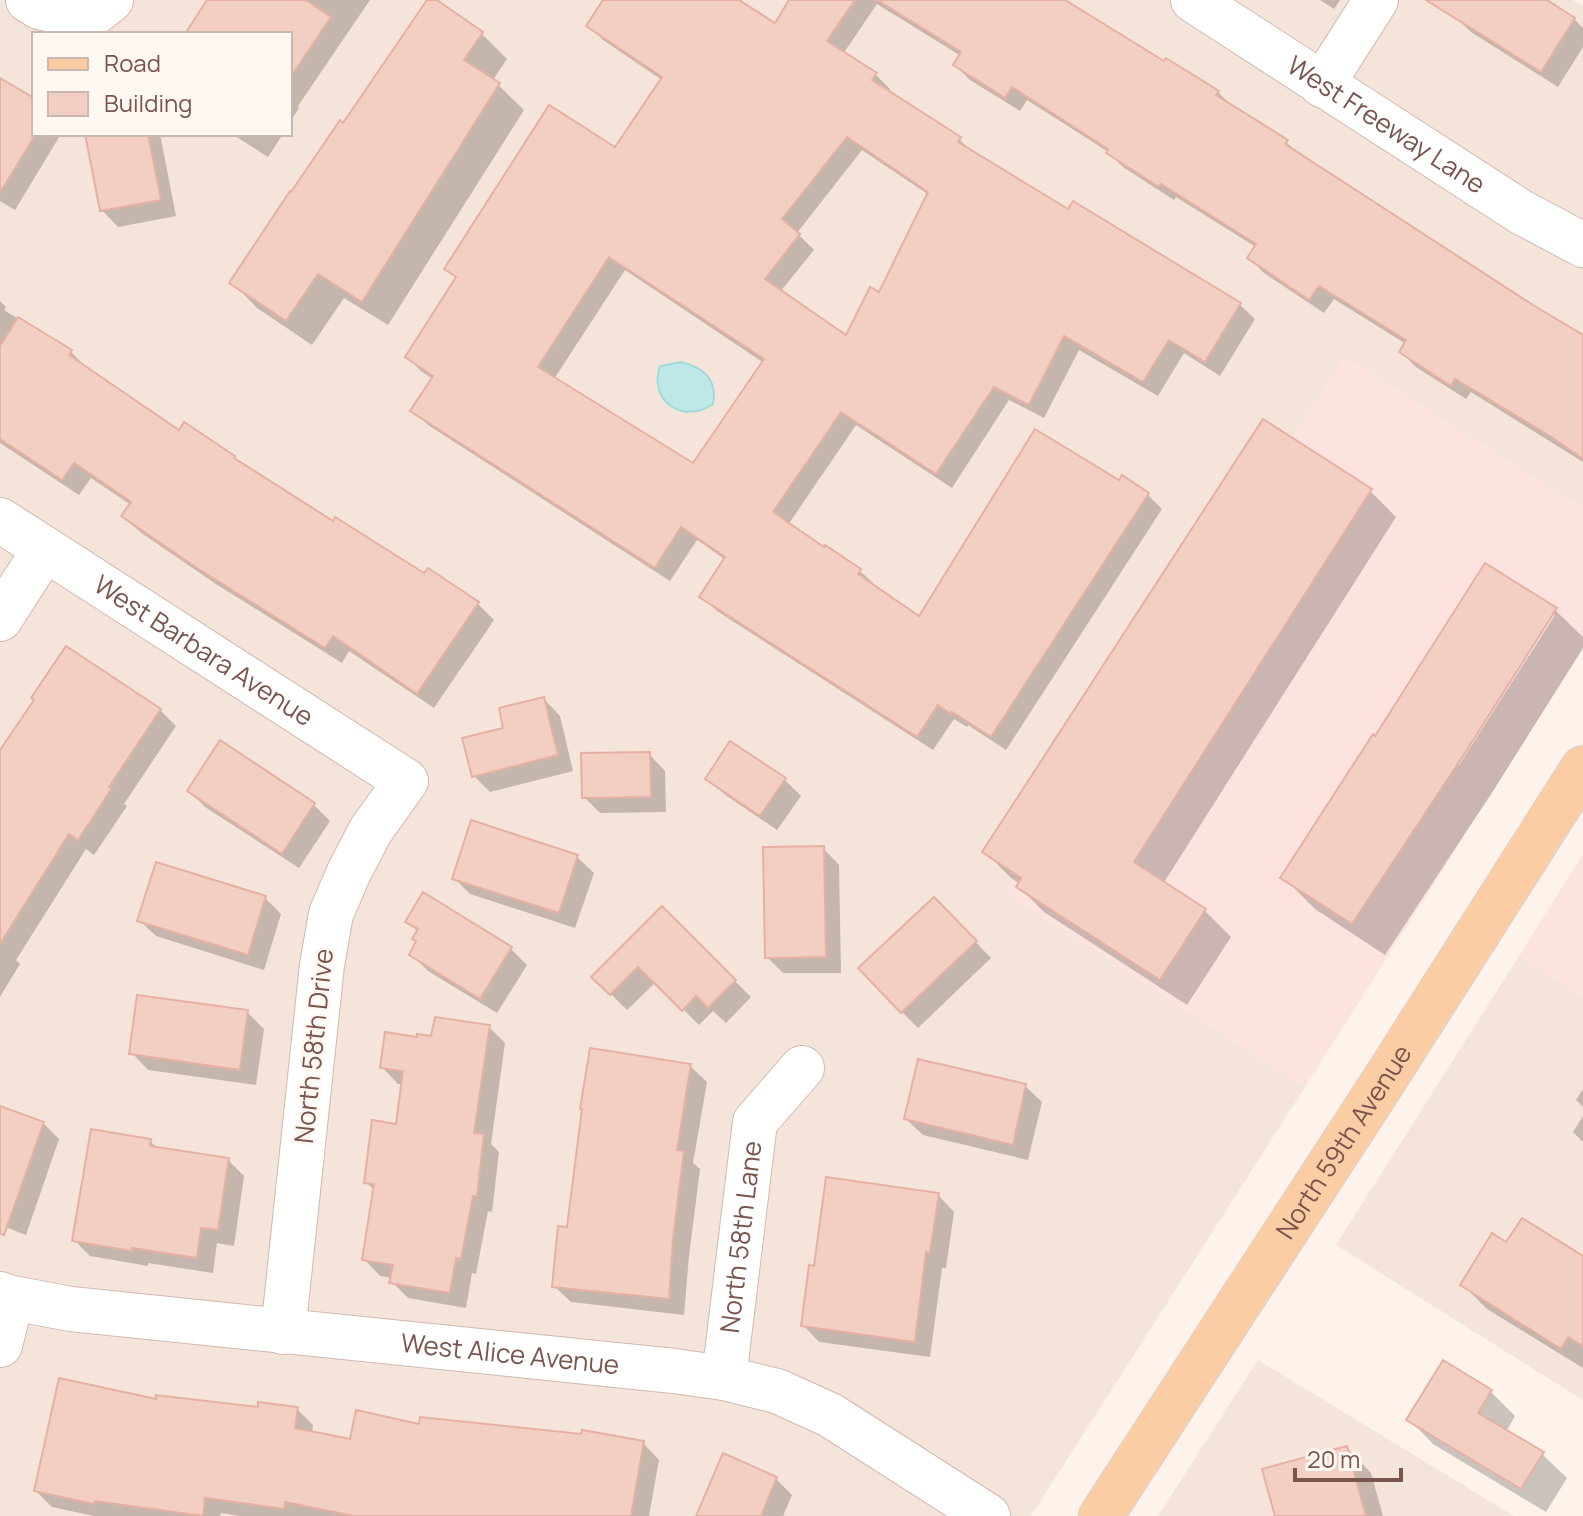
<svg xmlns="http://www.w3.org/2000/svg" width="1583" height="1516" viewBox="0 0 1583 1516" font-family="Manrope,sans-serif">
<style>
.residential{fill:#f5e4d9;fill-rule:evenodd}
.commercial{fill:#fde3df}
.water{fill:#bee8e7;stroke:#a4dada;stroke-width:2}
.shadow{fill:#0003;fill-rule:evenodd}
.building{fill:#f3cec2;stroke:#e6b1a2;stroke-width:2;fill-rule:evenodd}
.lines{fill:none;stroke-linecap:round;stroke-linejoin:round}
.minor-casing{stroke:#d1b9b0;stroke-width:46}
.major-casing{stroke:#dacfcd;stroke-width:46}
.minor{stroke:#fff;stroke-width:44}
.major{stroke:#fbcda4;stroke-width:44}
.labels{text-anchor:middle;stroke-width:6;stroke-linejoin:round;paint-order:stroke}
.street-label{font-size:26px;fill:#7a554d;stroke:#fff8f2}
</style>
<rect width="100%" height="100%" fill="#fdf3eb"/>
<g class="residential">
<path d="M0,0H1573L1583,6V509L1345,357L1006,892L1305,1087L1031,1516H0ZM34,34H290V134H34Z"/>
<path d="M1519,956L1583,996V1400L1336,1245Z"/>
<path d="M1258,1360L1514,1516H1158Z"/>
</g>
<g class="commercial">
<path d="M1345,357L1583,509V649L1305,1087L1006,892Z"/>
<path d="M1583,854V996L1519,956Z"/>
</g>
<path class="water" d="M681,362C703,367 718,380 713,404C683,425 648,401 660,366Z"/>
<g class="shadow">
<path d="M210,0H370L298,106L299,108L290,122V34H188Z"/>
<path d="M429,0H433L482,34L507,59L493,80L524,110L388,325L344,298L312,345L257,308L232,282L344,125Z"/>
<path d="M606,0H742L740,3L775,26L792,0H1063L1164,64L1218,92L1233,107L1286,142L1301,156L1583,338V462L1471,392L1466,399L1416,367L1401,352L1406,344L1334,299L1324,313L1264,273L1249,258L1256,247L1176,197L1174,200L1123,167L1107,151L1027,100L1020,111L970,80L955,65L961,56L877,4L843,54L876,75L890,89L888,93L959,139L974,154L1068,212L1073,204L1240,305L1255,319L1220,376L1184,353L1158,396L1079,350L1044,418L1009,400L952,488L856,425L788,525L860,571L875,585L920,619L1119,483L1147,494L1162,509L1006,750L968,725L967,727L954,719L933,750L717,611L702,596L726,560L697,540L670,581L428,425L413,410L433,379L422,372L407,357L457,279L447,269L615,150L662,80L603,40L589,26ZM862,150L929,195L880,294L847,338L780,292L814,250L797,233ZM625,270L764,363L694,466L554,379Z"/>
<path d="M1320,0H1340L1334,9Z"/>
<path d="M1465,0H1543L1574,19L1583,28V47L1558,87L1471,32L1455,16Z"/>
<path d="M0,80L34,101V134H61L15,210L0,201Z"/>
<path d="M87,134H160L176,216L118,227L102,210Z"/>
<path d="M232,134H283L268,157Z"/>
<path d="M0,301L6,307L4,310L71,352L87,368L180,433L234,457L240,464L334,523L478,604L494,620L434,708L349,651L342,663L216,584L140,532L123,516L131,505L91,478L79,495L0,443Z"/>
<path d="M1370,491L1396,517L1163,884L1205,911L1231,937L1187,1005L1044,912L1018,886L1020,884L1011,878L985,852Z"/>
<path d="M1555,610L1583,637V648L1495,788L1385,955L1315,909L1283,877L1376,738ZM1550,615H1555L1459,765L1456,763Z"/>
<path d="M544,699L560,716L573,771L490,792L474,776L506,730Z"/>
<path d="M160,710L176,726L124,804L127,806L94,855L86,849L16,960L20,964L0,997V754Z"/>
<path d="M649,754L665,771L666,812L600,813L584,797Z"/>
<path d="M708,778L784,779L801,796L777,830L724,794Z"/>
<path d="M189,791L314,805L330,821L299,868L205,807Z"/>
<path d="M823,848L839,865L841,973H783L767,957Z"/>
<path d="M577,857L594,873L575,928L470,894L454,878Z"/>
<path d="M265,898L281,914L264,970L156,936L139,920Z"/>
<path d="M934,899L991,958L918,1028L902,1012Z"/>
<path d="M662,909L751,997L726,1023L713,1011L699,1025L656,982L627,1010L594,977Z"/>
<path d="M407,921L511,949L527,965L497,1013L428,971L412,955L418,942V932Z"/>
<path d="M247,1012L264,1029L256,1085L148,1070L132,1053Z"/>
<path d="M489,1027L505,1043L491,1144L499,1152L492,1212L488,1211L476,1274L472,1273L466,1308L408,1298L392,1282V1278L380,1276L364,1259L375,1191L366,1182L398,1126L404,1084H398L382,1067L419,1039L432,1038Z"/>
<path d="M690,1066L707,1082L693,1163L700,1169L689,1256L684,1315L571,1302L554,1286Z"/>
<path d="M1025,1086L1042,1102L1028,1160L923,1135L906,1119Z"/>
<path d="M1583,1089V1107L1576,1100Z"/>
<path d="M0,1108L43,1123L59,1139L26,1235L0,1225Z"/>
<path d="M1583,1116V1142L1573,1132Z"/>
<path d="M150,1141L158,1149L228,1160L244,1176L234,1246L217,1243L213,1273L148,1263V1266L90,1256L74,1240Z"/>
<path d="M938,1195L954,1212L946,1268H942L930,1357L819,1342L803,1325L816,1268Z"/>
<path d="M1507,1245L1583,1258V1368L1487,1309L1463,1285Z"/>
<path d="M1491,1392L1515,1416L1506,1432L1542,1454L1567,1478L1546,1512L1433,1444L1409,1419Z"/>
<path d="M157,1401L259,1409H297L313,1425L312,1434L351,1441L421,1426L643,1443L659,1460L649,1516H240L221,1513L220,1516H94L52,1507L36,1491Z"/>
<path d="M1347,1448L1371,1473L1383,1516H1276Z"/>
<path d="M776,1479L792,1495L783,1516H698Z"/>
</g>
<g class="building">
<path d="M207,0H306L331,17L290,78V34H185Z"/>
<path d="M427,0H437L483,32L464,60L500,83L362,302L318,274L286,321L229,283L290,191L291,192L340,120L343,123Z"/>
<path d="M603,0H739L775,23L789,0H855L827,41L877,73L872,80L961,137L958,142L1068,209L1073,201L1241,303L1205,362L1169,340L1143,382L1064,336L1029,405L994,387L936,474L841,412L773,512L824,547L825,545L861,569L858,574L919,616L1035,429L1119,480L1122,475L1149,493L991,737L952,712L951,714L938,705L917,737L699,597L725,557L681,527L655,568L410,411L433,376L405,357L456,277L444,269L549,105L615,147L662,77L586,26ZM847,137L928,192L879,292L870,287L846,335L765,279L800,234L782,219ZM609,257L764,359L693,463L538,367Z"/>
<path d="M877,0H1065L1164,61L1166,58L1219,91L1216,95L1288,140L1285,144L1533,305L1583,335V459L1550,436L1455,379L1451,386L1399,352L1406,340L1319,286L1309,300L1247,258L1256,244L1161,184L1159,187L1106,153L1108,149L1012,87L1005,98L953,65L961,52Z"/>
<path d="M1426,0H1547L1575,18L1541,72Z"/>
<path d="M0,78L34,98V137L0,193Z"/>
<path d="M85,134H148L161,200L100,211Z"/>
<path d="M18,317L72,350L69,355L179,430L184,422L235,456L234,458L333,521L335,517L424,573L428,568L479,602L417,694L333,636L325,648L197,568L121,516L131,502L74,463L62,480L0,439V346Z"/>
<path d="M1263,419L1372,489L1134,862L1206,909L1160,980L1016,887L1021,878L982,852Z"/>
<path d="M1485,563L1557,608L1463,756L1352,924L1280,878L1373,734L1375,736Z"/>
<path d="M66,646L161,709L109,787L112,788L78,840L69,834L0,944V750L34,700L31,698Z"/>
<path d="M544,697L558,755L472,777L462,738L503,728L499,708Z"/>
<path d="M220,740L315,803L282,854L187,791Z"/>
<path d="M730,741L786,778L760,816L705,779Z"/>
<path d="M650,752L651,797L582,798L581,753Z"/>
<path d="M471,820L578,855L559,913L452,879Z"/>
<path d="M824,846L826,957L765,958L763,847Z"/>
<path d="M156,862L266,896L248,955L137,921Z"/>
<path d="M423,892L512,947L480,999L409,955L416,941L412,939L418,929L405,922Z"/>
<path d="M934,897L977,941L901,1013L858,968Z"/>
<path d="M662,906L736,980L708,1008L696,996L682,1011L638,967L610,995L591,977Z"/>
<path d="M137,995L248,1010L240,1070L129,1054Z"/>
<path d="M435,1017L490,1025L474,1133L484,1134L477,1196H473L461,1259L456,1258L450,1293L389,1283L393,1265L362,1260L374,1184L364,1183L372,1120L396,1124L403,1071L380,1068L385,1032L417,1037V1034L431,1036Z"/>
<path d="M590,1048L691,1064L677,1150L684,1151L673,1239L669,1299L552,1287L558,1226L567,1227L582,1109H580Z"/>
<path d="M918,1059L1026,1084L1013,1145L904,1119Z"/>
<path d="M0,1106L44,1122L4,1235L0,1234Z"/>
<path d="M91,1129L151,1139L150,1146L229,1158L218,1230L201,1228L197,1258L132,1248V1251L72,1241Z"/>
<path d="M826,1177L939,1193L930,1253L926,1252L915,1342L801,1326L809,1265L814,1266Z"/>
<path d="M1522,1218L1583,1256V1346L1568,1337L1561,1349L1460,1285L1492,1233L1506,1242Z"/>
<path d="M1443,1360L1492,1390L1478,1413L1544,1452L1521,1489L1406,1420Z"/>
<path d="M59,1378L156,1399V1395L258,1407V1402L298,1407L295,1428L350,1439L356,1410L419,1424L420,1417L581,1434L582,1430L644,1441L631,1516H354L285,1502L284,1509L205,1498L203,1516L95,1501L94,1504L34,1491Z"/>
<path d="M1347,1446L1366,1516H1275L1262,1469Z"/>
<path d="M723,1453L777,1477L761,1516H696Z"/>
</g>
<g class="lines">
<g class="minor-casing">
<g id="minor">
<path d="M28,0L39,7L88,18L111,0"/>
<path id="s1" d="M1193,0L1521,212L1583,245"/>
<path d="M1322,85L1376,0"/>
<path id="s2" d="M0,520L406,781L371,830L349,872L331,914L322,965L283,1332"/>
<path d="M0,619L45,549"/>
<path id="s3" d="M0,1294L12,1298L71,1309L674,1371L724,1378L777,1391L830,1415L988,1516"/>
<path d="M0,1345L12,1298"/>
<path id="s4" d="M724,1378L755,1122L802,1068"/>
</g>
</g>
<g class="major-casing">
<g id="major">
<path id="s5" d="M1101,1516L1385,1079L1583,768"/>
</g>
</g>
<use href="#minor" class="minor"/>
<use href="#major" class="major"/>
</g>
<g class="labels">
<g class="street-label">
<text dy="9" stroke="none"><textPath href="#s1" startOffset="230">West Freeway Lane</textPath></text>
<text dy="9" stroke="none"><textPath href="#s2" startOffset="242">West Barbara Avenue</textPath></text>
<text transform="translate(314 1046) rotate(-84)" y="9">North 58th Drive</text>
<text dy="9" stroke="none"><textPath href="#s5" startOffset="446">North 59th Avenue</textPath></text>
<text dy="9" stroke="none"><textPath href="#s4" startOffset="142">North 58th Lane</textPath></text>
<text dy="9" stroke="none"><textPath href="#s3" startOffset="514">West Alice Avenue</textPath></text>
</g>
</g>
<rect x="32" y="32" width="260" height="104" fill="#fff8f2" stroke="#cab7b0" stroke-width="2"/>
<rect x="48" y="58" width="40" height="12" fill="#fbcda4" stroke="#cab7b0" stroke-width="2"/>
<text x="104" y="72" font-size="24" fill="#7a554d">Road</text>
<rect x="48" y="92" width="40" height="24" fill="#f3cec2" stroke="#cab7b0" stroke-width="2"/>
<text x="104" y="112" font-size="24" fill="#7a554d">Building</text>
<path d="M1295 1468v12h106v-12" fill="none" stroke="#7a554d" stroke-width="4"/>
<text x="1307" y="1468" font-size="24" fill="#7a554d" stroke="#fff8f2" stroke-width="6" paint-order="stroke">20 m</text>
</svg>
